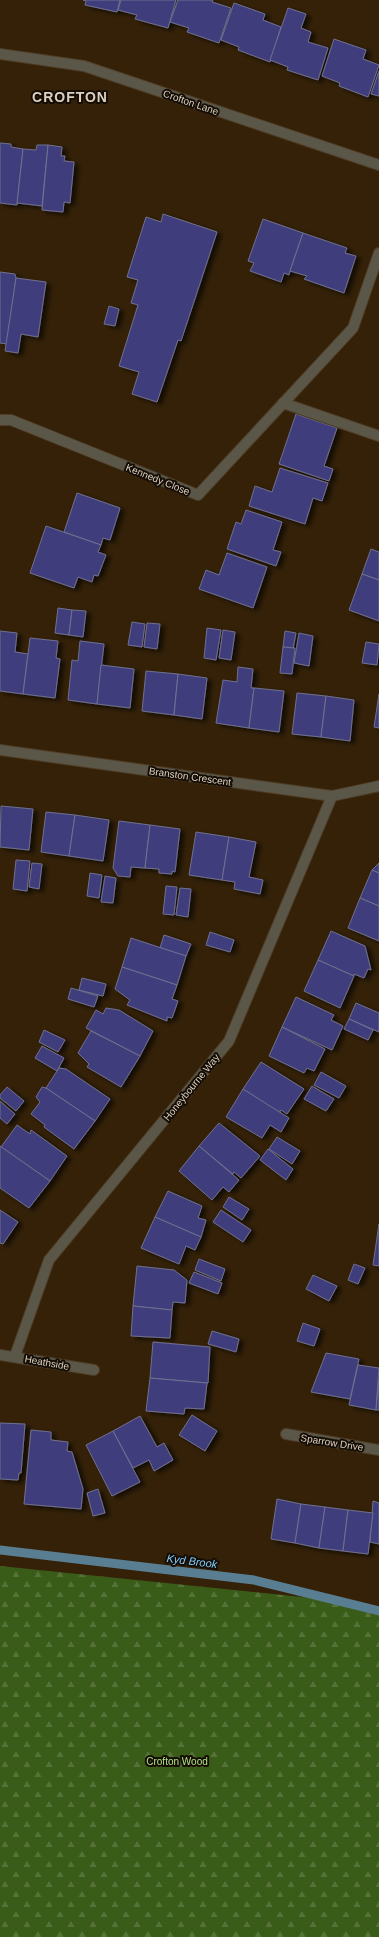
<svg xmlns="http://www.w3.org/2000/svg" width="379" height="1937" viewBox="0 0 379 1937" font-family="Helvetica,sans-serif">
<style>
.forest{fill:url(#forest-firs)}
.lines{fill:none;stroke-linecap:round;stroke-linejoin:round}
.stream{stroke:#597e92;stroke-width:9}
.building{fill:#413e7c;stroke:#6f708f;filter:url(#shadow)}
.minor-casing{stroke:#4f3d26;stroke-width:12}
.tertiary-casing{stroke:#4f3d26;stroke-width:12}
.minor{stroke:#5a5749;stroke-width:10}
.tertiary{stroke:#5a5749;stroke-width:10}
.labels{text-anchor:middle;stroke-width:4;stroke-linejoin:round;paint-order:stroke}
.street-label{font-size:10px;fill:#dcd0c2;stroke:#150d04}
.park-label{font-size:10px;fill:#afe387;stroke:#150d04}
.water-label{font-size:11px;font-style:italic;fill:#7dcbfe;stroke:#150d04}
.district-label{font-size:14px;font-weight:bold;letter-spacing:1px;fill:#dcd0c2;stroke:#150d04}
</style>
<defs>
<pattern id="forest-firs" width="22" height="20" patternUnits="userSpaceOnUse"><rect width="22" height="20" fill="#3a5c19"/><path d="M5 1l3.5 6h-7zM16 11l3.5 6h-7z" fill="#567239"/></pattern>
<filter id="shadow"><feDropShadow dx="4.5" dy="2.5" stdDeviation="2" flood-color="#0009"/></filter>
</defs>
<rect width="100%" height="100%" fill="#342108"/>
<path class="forest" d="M0,1566L331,1600L379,1611V1937H0Z"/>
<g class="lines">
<path class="stream" d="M0,1550L254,1580L379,1611"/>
</g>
<g class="building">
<path d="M83,0H120L117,12L85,5L86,1Z"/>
<path d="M121,0H176L168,28L135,19L137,15L118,10Z"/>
<path d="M178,0H213L212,2L231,8L219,43L187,32L189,28L170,22Z"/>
<path d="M234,3L265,14L263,20L281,27L270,62L238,50L239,47L221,40Z"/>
<path d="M288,8L306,14L301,28L311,32L308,42L328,48L318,80L287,70L288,67L270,60Z"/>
<path d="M334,39L366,50L363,59L379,65L368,97L339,86L340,83L322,76Z"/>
<path d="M379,71V96L371,94Z"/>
<path d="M0,143L11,144V147L23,149L17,205L0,203Z"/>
<path d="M37,145H48L42,206L17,203L23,149L36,150Z"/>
<path d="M48,145L62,147L61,156H65L64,161L74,162L70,203L64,202L63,212L42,210Z"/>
<path d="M163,214L217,232L181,341L178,340L157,402L132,394L139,372L119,366L138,305L131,303L138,280L127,277L146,217L161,222Z"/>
<path d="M263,219L303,233L290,271L289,275L284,273L281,282L250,271L254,263L248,261Z"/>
<path d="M303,233L347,248L345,253L356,256L344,293L304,279L307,276L290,271Z"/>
<path d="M0,272L15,274L16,278L7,344L0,343Z"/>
<path d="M16,278L46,282L38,337L21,334L18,353L5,351Z"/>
<path d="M109,306L119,309L115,326L104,324Z"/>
<path d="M296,414L337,428L324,466L333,469L329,481L279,464Z"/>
<path d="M280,468L328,483L322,501L313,498L305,524L249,506L255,486L272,492Z"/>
<path d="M77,493L120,508L110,540L103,538L101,545L64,532Z"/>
<path d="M246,510L282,522L273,550L281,552L276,566L227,549L236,522L241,524Z"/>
<path d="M46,526L101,545L98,552L106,555L98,576L94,575L92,582L78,577L74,588L30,573Z"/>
<path d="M371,549L379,552V580L362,574Z"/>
<path d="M227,553L267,567L253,608L199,589L206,570L219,575Z"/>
<path d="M362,574L379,580V621L349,610Z"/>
<path d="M58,608L72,610L69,635L55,633Z"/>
<path d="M72,610L86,611L83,637L69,635Z"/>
<path d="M132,622L145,624L142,647L128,645Z"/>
<path d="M147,623L160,624L157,649L144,647Z"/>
<path d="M207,628L221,630L216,660L204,658Z"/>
<path d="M223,630L235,632L231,660L219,658Z"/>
<path d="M0,631L17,633L15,652L28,654L23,694L0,691Z"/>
<path d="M285,631L296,633L293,649L283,647Z"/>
<path d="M299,633L313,636L309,666L294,663Z"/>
<path d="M30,638L58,641L56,658L60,659L55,698L23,694Z"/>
<path d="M80,641L104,644L97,704L68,700L72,660L78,661Z"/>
<path d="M366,642L379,644L377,665L362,663Z"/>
<path d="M283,647L295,648L292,674L280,673Z"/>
<path d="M101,665L134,669L130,708L97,704Z"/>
<path d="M238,667L253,669L251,688H254L249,728L216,723L223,680L237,682Z"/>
<path d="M146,671L178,674L174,715L142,711Z"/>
<path d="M178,674L207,678L202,719L174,715Z"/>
<path d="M254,688L284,691L279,732L249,728Z"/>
<path d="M297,693L326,696L321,737L292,734Z"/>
<path d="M379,694V728L374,727Z"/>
<path d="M326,696L354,700L350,741L321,737Z"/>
<path d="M1,806L33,809L29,850L0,847Z"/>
<path d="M46,812L75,815L69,856L41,852Z"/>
<path d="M75,815L109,820L103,861L69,856Z"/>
<path d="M119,821L150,825L145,868L131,867L130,877L118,876L113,868Z"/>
<path d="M150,825L180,829L175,872L172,871V874L159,873V869L145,868Z"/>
<path d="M196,832L229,837L222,880L189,875Z"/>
<path d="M229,837L256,842L249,877L263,880L260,894L234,889L235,882L222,880Z"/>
<path d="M16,860L30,861L27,891L13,889Z"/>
<path d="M32,863L42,864L39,889L29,887Z"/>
<path d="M379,863V873L372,870Z"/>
<path d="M372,870L379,873V906L360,898Z"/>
<path d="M90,873L102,875L99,898L87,896Z"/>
<path d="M105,876L116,878L113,903L101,902Z"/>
<path d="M166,886L177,887L174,915L163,914Z"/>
<path d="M180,888L191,889L188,917L176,915Z"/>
<path d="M360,898L379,906V941L348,928Z"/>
<path d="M331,931L365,946L371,970L368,969L364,978L354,974V976L318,960Z"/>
<path d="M210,932L234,940L230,952L206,945Z"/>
<path d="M164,935L191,944L186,956L160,948Z"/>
<path d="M131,938L186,956L177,985L122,967Z"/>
<path d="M318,960L354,976L340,1008L304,991Z"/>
<path d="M122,967L177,985L172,999L178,1001L172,1018L167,1017V1021L127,1005L130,1000L115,989Z"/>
<path d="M82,978L106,984L103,996L79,990Z"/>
<path d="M71,988L98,996L94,1007L68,999Z"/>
<path d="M296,997L334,1015L331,1020L343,1026L332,1050L282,1027Z"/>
<path d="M356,1003L379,1013V1032L349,1019Z"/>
<path d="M106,1008L119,1010L153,1031L140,1056L86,1028L96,1010L103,1014Z"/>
<path d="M349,1019L373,1030L368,1040L344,1029Z"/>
<path d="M282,1027L325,1049L314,1071L307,1068L304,1073L269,1056Z"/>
<path d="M44,1030L65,1040L58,1052L39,1042Z"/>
<path d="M91,1031L140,1056L121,1087L87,1067L89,1064L78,1053Z"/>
<path d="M42,1046L64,1058L57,1071L35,1058Z"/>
<path d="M261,1062L304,1089L287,1114L281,1110L279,1113L243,1089Z"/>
<path d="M59,1068L66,1069L110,1099L95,1121L46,1088Z"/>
<path d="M321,1072L346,1086L339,1098L314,1085Z"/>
<path d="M312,1086L334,1099L326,1111L304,1099Z"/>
<path d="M7,1087L24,1101L16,1111L0,1098V1095Z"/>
<path d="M42,1087L46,1088L95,1121L74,1149L44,1127L45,1125L31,1114L40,1102L36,1097Z"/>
<path d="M243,1089L289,1118L281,1132L270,1125L262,1138L226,1117Z"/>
<path d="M0,1101L15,1114L7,1124L0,1118Z"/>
<path d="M219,1123L260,1156L241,1178L234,1172L233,1174L199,1146Z"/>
<path d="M17,1125L30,1134L31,1130L67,1156L50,1181L1,1147Z"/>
<path d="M277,1137L300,1151L292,1164L269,1149Z"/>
<path d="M0,1146L50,1181L29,1208L0,1188Z"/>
<path d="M199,1146L239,1180L229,1192L223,1187L212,1200L179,1171Z"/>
<path d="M268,1149L293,1169L286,1180L260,1160Z"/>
<path d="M168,1191L202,1206L198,1218L206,1220L201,1237L155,1217Z"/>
<path d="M229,1197L249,1209L242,1220L223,1207Z"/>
<path d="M0,1210L18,1222L3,1244L0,1243Z"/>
<path d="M221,1210L251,1230L243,1242L213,1222Z"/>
<path d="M155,1217L201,1237L195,1250L186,1246L179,1264L141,1248Z"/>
<path d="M379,1224V1266L373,1265Z"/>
<path d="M199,1259L225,1269L221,1281L195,1270Z"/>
<path d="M354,1264L365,1268L358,1284L348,1280Z"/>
<path d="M137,1266L174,1270L187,1280L185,1303L173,1302L172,1310L133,1306Z"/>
<path d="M194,1272L222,1283L218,1294L189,1283Z"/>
<path d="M313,1275L337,1286L329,1301L306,1289Z"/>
<path d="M133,1306L172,1310L170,1338L131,1336Z"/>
<path d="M303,1323L320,1329L314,1346L297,1341Z"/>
<path d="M212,1331L239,1339L236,1352L208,1344Z"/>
<path d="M153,1342L210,1347L208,1383L150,1378Z"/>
<path d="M326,1353L359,1359L350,1399L311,1392Z"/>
<path d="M358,1365L379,1368L376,1410L349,1405Z"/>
<path d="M150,1378L207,1383L204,1409L185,1408L184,1414L146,1411Z"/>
<path d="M379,1378V1410H376Z"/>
<path d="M192,1415L217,1431L205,1451L179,1435Z"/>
<path d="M140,1416L157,1447L164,1443L173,1460L154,1471L149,1460L133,1468L113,1431Z"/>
<path d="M0,1423L25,1424L21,1473H19L18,1480L0,1479Z"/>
<path d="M31,1430L51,1432V1440L68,1442L67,1451L72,1452L83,1489L81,1509L24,1504Z"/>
<path d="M113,1431L140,1482L112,1496L86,1445Z"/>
<path d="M98,1489L105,1513L93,1516L87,1493Z"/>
<path d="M277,1499L301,1504L295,1543L271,1539Z"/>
<path d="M373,1501L379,1503V1544L370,1542Z"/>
<path d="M301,1504L325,1507L319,1548L295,1543Z"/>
<path d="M325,1507L348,1510L343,1551L319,1548Z"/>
<path d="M348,1510L373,1513L368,1554L343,1551Z"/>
</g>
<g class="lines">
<g class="minor-casing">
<g id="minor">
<path d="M283,403L379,436"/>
<path d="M0,420H11L198,495L353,328L379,253"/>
<path d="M0,750L332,796L379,786"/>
<path d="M0,1355L94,1370"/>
<path d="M15,1356L49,1260L229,1041L332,796"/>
<path d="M286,1434L379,1450"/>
</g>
</g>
<g class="tertiary-casing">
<path id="tertiary" d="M0,54L84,66L379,165"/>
</g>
<use href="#minor" class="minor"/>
<use href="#tertiary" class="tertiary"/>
</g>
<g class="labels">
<g class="street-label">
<text transform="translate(191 102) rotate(19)" y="4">Crofton Lane</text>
<text transform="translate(158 479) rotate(22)" y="4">Kennedy Close</text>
<text transform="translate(190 776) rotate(8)" y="4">Branston Crescent</text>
<text transform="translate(191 1087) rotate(-51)" y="4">Honeybourne Way</text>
<text transform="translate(47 1362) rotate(10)" y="4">Heathside</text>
<text transform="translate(332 1442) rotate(9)" y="4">Sparrow Drive</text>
</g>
<g class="park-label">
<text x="177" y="1765">Crofton Wood</text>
</g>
<g class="water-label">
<text transform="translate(192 1561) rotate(7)" y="4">Kyd Brook</text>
</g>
<g class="district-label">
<text x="70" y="102">CROFTON</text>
</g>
</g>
</svg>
